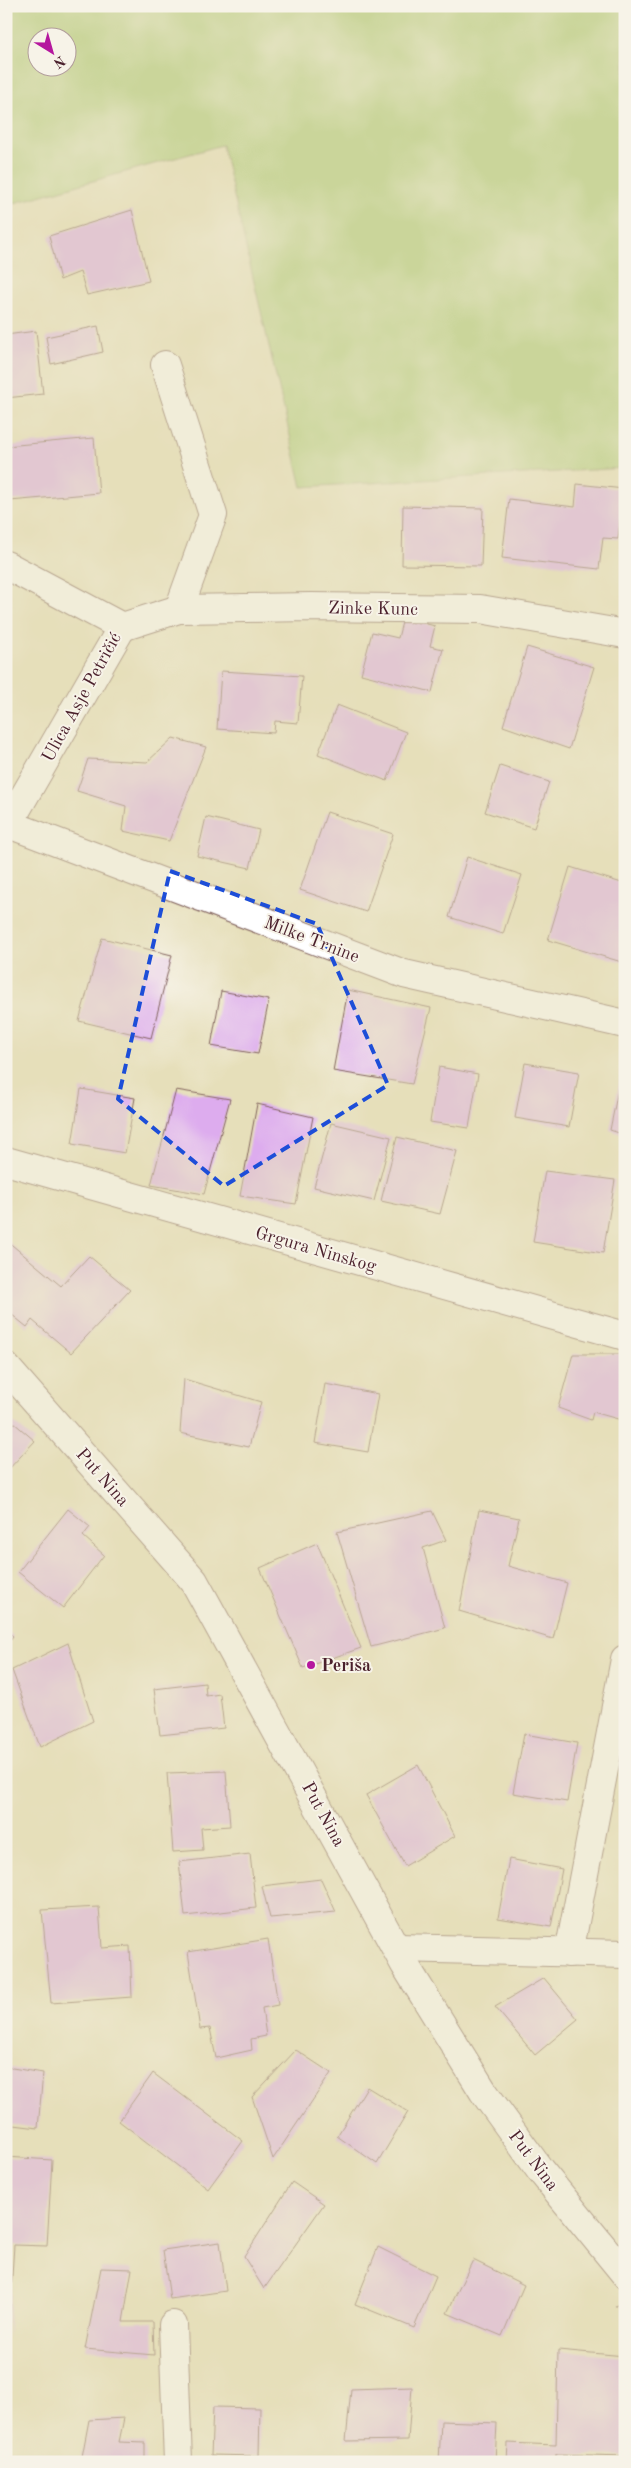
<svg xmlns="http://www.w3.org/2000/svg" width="631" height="2468" viewBox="0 0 631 2468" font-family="'Old Standard TT',serif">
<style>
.green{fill:#a8ca73;stroke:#79744f;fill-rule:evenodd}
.building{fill:#ddacee}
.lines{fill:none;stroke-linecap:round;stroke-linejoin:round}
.minor-casing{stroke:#81625d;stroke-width:30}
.major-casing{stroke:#81625d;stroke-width:30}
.path{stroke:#81625d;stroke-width:3;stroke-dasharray:1 4;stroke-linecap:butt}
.minor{stroke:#fff;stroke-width:28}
.major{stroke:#fff;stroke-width:28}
.marked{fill:none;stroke:#1d4ed8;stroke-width:4;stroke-dasharray:10 6;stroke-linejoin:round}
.poi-dot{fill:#b5179e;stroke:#f7f3e8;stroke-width:2}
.labels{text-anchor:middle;stroke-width:4;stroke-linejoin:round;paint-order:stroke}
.street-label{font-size:18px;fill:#4a1f2b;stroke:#f7f3e8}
.poi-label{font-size:18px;font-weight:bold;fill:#4a1f2b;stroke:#f7f3e8;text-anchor:start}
</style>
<rect width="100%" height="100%" fill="#f7f3e8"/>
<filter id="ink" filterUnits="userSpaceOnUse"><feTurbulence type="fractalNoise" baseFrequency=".02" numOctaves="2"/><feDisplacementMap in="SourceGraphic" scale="10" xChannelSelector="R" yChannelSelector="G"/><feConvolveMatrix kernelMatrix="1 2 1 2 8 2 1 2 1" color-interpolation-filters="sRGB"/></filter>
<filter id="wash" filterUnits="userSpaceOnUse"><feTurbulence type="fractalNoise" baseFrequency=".0096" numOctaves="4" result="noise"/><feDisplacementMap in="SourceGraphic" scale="20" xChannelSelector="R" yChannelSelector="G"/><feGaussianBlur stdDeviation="1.12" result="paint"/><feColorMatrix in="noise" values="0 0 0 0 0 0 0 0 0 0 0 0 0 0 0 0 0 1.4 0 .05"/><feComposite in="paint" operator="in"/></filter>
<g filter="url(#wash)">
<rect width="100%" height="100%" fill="#e6dfba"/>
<path class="green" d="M6,6H625V468L302,487L222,145L7,205ZM38,38H68V68H38Z"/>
<g id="blocks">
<g class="building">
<path d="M132,210L149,281L87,295L80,272L60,280L49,236Z"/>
<path d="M98,326L103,352L51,364L46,337Z"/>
<path d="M36,331L43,394L6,398V335Z"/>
<path d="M94,438L99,493L10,501L6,446Z"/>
<path d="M577,484L624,489L618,539L603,538L599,569L502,558L509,499L575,507Z"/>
<path d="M403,506L483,508L481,566L402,565Z"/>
<path d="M403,618L435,626L430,646L443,649L432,692L361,674L372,632L398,638Z"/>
<path d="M527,647L594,667L569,749L503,726Z"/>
<path d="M221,671L302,676L298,723L275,721L274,733L217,729Z"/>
<path d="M337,705L406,732L387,781L318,754Z"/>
<path d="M173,738L206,747L169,841L123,831L126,806L77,791L88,759L147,762Z"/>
<path d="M500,766L549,782L534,828L485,812Z"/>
<path d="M327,812L393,834L366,912L300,890Z"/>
<path d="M206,817L259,830L250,868L197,856Z"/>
<path d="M467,857L522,875L503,934L449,917Z"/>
<path d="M570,867L625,884V963L548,940Z"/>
<path d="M102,938L172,955L151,1038L79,1021Z"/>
<path d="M348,990L431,1008L412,1084L333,1071Z"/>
<path d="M221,991L269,1000L258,1054L211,1046Z"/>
<path d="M624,1060H625V1135L610,1130Z"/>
<path d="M525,1063L579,1072L569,1127L515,1118Z"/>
<path d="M439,1067L478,1074L469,1128L430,1122Z"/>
<path d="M81,1089L135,1098L125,1153L72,1144Z"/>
<path d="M176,1090L230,1099L204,1194L151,1185Z"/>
<path d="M257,1104L313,1117L296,1204L240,1196Z"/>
<path d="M331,1123L391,1137L374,1201L314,1187Z"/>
<path d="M397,1137L457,1151L440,1214L381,1201Z"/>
<path d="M545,1171L615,1180L603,1253L533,1242Z"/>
<path d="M6,1240L61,1286L89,1256L130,1290L71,1353L32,1320L27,1327L6,1310Z"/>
<path d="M573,1354H625V1421L593,1412L591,1420L558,1408Z"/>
<path d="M184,1379L261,1402L249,1447L180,1433Z"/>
<path d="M325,1384L378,1394L368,1452L315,1443Z"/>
<path d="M6,1416L35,1441L6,1472Z"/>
<path d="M68,1509L90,1527L83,1536L104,1555L63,1608L18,1572Z"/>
<path d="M479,1510L519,1518L508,1566L567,1583L553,1639L459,1611Z"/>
<path d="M432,1511L446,1540L423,1548L445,1628L371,1647L337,1532Z"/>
<path d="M317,1543L361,1648L303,1668L260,1568Z"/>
<path d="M6,1630L13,1636L6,1645Z"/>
<path d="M68,1643L93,1721L40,1747L12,1670Z"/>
<path d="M205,1683L206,1696L220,1694L224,1728L160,1735L154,1689Z"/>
<path d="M524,1734L577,1743L567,1802L513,1793Z"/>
<path d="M418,1765L455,1836L405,1866L366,1795Z"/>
<path d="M226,1771L230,1826L201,1828L203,1850L173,1852L167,1773Z"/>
<path d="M250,1854L256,1908L185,1916L179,1862Z"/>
<path d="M509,1859L562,1869L551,1927L498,1918Z"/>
<path d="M321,1879L336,1912L270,1918L262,1886Z"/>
<path d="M99,1907L102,1948L130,1946L132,1997L51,2003L42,1910Z"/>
<path d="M268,1939L278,2005L262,2008L266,2036L251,2039L252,2050L216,2058L210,2028L200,2029L188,1952Z"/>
<path d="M544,1978L578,2019L535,2055L495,2007Z"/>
<path d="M296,2050L331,2073L273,2159L252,2097Z"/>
<path d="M6,2067L43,2073L38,2128L6,2124Z"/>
<path d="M153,2073L243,2141L208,2189L119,2121Z"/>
<path d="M367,2087L408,2112L377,2164L337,2136Z"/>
<path d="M6,2157L52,2160L47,2246L14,2245L8,2339Z"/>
<path d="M292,2182L324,2204L264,2289L244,2257Z"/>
<path d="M220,2242L226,2291L170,2299L163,2250Z"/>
<path d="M378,2247L436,2276L414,2328L355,2304Z"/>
<path d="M473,2260L524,2285L502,2336L447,2313Z"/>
<path d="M101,2268L132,2269L123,2322H153L154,2355L85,2349Z"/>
<path d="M558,2350L625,2356V2456L556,2454V2462H507L508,2443L556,2445Z"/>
<path d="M412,2387L408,2440L346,2441L351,2389Z"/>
<path d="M213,2407L260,2408L259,2456L211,2455Z"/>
<path d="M124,2418L119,2442L145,2443V2462H81L89,2420Z"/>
<path d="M441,2421L497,2423L495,2462H439Z"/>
</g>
</g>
</g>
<g filter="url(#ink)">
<use href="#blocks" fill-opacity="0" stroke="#81625d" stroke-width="1"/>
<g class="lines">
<g class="minor-casing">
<g id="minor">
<path d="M165,365L213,515L179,609"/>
<path d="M6,565L122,627L6,828"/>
<path d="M122,627L179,609L311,607L480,609L625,634"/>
<path d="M6,823L404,974L625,1024"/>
<path d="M6,1161L625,1336"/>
<path d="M398,1948L625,1954"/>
<path d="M569,1953L625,1659"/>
<path d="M173,2325L178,2462"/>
</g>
</g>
<g class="major-casing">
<path id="major" d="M6,1367L194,1581L405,1965L483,2091L540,2170L625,2274"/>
</g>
<path class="path" d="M616,2305L625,2318"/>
<use href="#minor" class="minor"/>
<use href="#major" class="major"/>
</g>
</g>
<path d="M0 0H631V2468H0ZM170,871L317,924L388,1085L224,1186L118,1099Z" fill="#e6dfba" fill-opacity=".55" fill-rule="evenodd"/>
<path class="marked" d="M170,871L317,924L388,1085L224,1186L118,1099Z"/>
<circle class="poi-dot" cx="311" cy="1665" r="5"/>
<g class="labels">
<g class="street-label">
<text transform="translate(373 608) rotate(1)" y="6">Zinke Kunc</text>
<text transform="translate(81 697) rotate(-61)" y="6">Ulica Asje Petričić</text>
<text transform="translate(312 939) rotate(21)" y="6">Milke Trnine</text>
<text transform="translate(316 1249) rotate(16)" y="6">Grgura Ninskog</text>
<text transform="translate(103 1477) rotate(49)" y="6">Put Nina</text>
<text transform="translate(324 1814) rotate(61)" y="6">Put Nina</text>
<text transform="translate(534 2160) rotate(53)" y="6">Put Nina</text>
</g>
<g class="poi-label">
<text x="321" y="1671">Periša</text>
</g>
</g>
<rect width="631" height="2468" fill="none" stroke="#f7f3e8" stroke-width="25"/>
<g transform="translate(52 52) rotate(143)"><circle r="24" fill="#f7f3e8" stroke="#b29e9c"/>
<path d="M0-4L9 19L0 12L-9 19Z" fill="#b5179e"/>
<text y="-8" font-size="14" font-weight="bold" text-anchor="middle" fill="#4a1f2b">N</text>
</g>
</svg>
